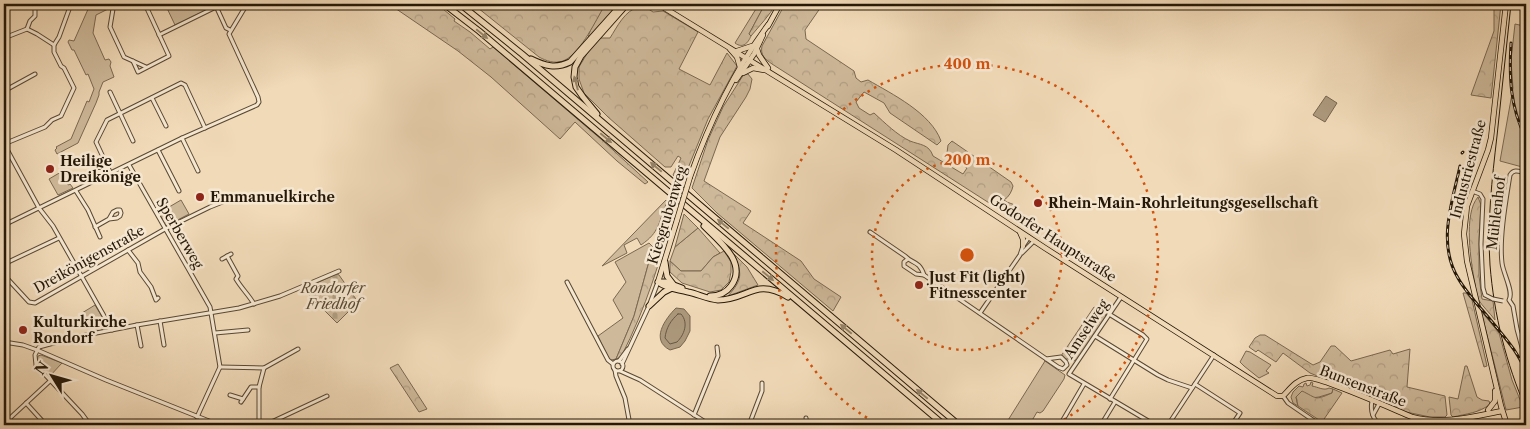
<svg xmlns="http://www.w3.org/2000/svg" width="1530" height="429" viewBox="0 0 1530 429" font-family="'Libre Caslon Text',serif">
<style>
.green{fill:#ceb99a;stroke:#7a6851}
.forest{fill:url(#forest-crowns);stroke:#7a6851}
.cemetery{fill:url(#cemetery-stones);stroke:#7a6851}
.water{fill:#ac987c;stroke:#76654e}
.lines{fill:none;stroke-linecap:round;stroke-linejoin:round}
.shore{stroke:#685842;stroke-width:1}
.minor-casing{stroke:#584834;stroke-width:5}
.major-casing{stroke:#251808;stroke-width:6}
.highway-casing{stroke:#251808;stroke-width:7}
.minor{stroke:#f6e7d1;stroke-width:3}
.major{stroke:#f1dab8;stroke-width:4.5}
.highway{stroke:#f1dab8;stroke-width:5}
.tram{stroke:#251808;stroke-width:1}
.rail-casing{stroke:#251808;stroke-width:3}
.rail{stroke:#f6e7d1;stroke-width:1;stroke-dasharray:4;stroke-linecap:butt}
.minor-bridge-casing{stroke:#584834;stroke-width:5;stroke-linecap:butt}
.major-bridge-casing{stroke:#251808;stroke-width:6;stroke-linecap:butt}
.minor-bridge{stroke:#f6e7d1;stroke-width:3}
.major-bridge{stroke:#f1dab8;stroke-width:4.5}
.oneway{fill:#958369}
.ring{fill:none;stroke:#d4520c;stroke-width:2.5;stroke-dasharray:2.5 5}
.poi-dot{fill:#8f2418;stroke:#f6e7d1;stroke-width:2}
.labels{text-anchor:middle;stroke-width:5;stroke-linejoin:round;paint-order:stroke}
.poi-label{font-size:14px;font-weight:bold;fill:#251808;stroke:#f6e7d1;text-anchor:start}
.street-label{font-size:14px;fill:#251808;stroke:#f6e7d1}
.park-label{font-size:14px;font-style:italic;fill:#584834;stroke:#f6e7d1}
.centre{fill:#d4520c;stroke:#f6e7d1;stroke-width:2.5}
.ring-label{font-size:15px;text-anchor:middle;font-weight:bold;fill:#d4520c;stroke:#f6e7d1;stroke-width:5;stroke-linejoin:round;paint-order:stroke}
</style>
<defs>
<pattern id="forest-crowns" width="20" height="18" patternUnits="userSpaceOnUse" patternTransform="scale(1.25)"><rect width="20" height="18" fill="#ceb99a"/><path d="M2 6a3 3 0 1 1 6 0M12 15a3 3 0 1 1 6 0" fill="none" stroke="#b19e83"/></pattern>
<pattern id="cemetery-stones" width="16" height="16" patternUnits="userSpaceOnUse" patternTransform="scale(1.25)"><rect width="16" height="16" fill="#ceb99a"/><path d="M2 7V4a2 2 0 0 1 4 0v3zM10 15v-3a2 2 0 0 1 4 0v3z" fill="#b19e83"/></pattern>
</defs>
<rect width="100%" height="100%" fill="#f1dab8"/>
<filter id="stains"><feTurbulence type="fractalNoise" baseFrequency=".004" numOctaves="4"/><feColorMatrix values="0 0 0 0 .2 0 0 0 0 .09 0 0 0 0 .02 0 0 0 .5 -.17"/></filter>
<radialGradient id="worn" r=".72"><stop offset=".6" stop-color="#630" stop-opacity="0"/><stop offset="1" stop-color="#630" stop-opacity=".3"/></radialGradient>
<g class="green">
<path d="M83,4L107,5L108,9L96,15L93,33L105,60L109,59L111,62L110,66L114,77L103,82L99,92V95L96,103L78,143L57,154L55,150L57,148L56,147L71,139L87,101L89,102L94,89L88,74L86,75L74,50H72L68,42L69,40L74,41L89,7Z"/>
<path d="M165,4H212L211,8L175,25Z"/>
<path d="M603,4H616L608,17L588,39C589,26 601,17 603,4Z"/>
<path d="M759,4H765L749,34L751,36C748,43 743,49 735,43Z"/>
<path d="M1523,4H1526V168L1500,161L1513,88L1511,60L1515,24L1524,26L1526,6L1523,5Z"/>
<path d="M61,172L68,185L70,184L73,188L58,195L49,179Z"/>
<path d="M181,200L189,214L166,226L159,213Z"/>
<path d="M666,200L667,203C658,223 660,232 641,245L637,238L624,245L627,253L602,266Z"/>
<path d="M698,228L720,253L713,257L701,271H681L670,261L675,247Z"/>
<path d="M649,243L653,247L634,316L616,359L611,360L608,357L598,336L623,318L613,300L626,282L615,262Z"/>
<path d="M95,305L108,327L107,329L96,331L82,313Z"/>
<path d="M1094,307L1105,314L1106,317L1078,359L1073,361L1068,359H1066L1061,356Z"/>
<path d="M1246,351L1250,352L1271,365L1266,371L1269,373L1259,378L1244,366L1240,362Z"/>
<path d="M41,355L62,363L49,377L37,361L38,356Z"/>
<path d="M1045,361L1065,375L1064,379L1043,411L1040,413L1037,412L1030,424L1031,425H1005Z"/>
<path d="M1311,382L1313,383L1312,386C1318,387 1324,391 1329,388L1333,389L1332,393L1319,397L1311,398L1307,394L1296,397L1298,406L1293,403L1291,397L1293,392L1299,386L1303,387L1304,384L1306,383L1307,386L1310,385Z"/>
</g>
<g class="forest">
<path d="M389,4H437L455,19L454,21L470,32L490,49L493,47L602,140L648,182L645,184L617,161L575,122L560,139L491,77L458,51Z"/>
<path d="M473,4H603L602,10C594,24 579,55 563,61C555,64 546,61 539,57Z"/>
<path d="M765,4H776C769,16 760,25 751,36L749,34Z"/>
<path d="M785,4H823L805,30L806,39L854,71L856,78L861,82L868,80C892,94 931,113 941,141L937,145L890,113L884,103L864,92L856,102L859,108L870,115L874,113C885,123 897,135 910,141C920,145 929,144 933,156L963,174L967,168L947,153L948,145L952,141L1011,182L1013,186C1012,191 1009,197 1004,200C1008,204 1014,203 1017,207L1016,212L1008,215L772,64C765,59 760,55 762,46Z"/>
<path d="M1494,4H1501L1491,98L1471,95L1494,31Z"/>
<path d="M639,7L647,8L653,12L663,11L698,32L679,69L710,85L727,53L737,66L708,119L684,178L679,180L673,175L681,158L678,156L671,167H665L608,117L584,93L579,79V67L588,52L600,38H610C617,27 625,10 639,7Z"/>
<path d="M744,74H748L752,79L750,89L746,97L720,137L704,181L751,211L743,223L801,261L814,279L841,297L833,311L717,213L692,188L708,140L723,107Z"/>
<path d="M1478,197L1481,205L1479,239V276L1482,299L1493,301L1495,320C1490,313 1482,306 1478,299C1476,295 1475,289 1475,284C1471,263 1463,214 1478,197Z"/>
<path d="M668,200L675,206C661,259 646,308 621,357L616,359L634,316L653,247L658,240C658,225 662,214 668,200Z"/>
<path d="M684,214L698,228L675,247Z"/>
<path d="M724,251L731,262V272L729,282L721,290L710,292L682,283L670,272V261L681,271H701L713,257Z"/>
<path d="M734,254L747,267L758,285L728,296C743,279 742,274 734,254Z"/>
<path d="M1463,293H1466L1472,300L1487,366L1484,367Z"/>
<path d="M1481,311L1499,333L1512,380L1523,407L1506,410Z"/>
<path d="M1260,335H1265L1313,365L1320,362L1331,346H1335L1351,361L1390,350L1393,354L1410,349L1407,387L1445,396L1447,415L1445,417H1430L1406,412L1310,373L1283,353L1276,362L1258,350L1256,352L1249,347L1255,338Z"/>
<path d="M398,364L427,409L419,412L390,368Z"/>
<path d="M1465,366H1467L1477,397L1482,400L1489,401L1490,404C1480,413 1465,414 1453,417L1451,415L1449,397L1458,399Z"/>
<path d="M1333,389L1342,393L1322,422L1298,406L1296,397L1302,391C1317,398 1314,401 1332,393Z"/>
</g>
<path class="cemetery" d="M337,274L339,275L358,302L337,323L303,289Z"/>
<g class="water">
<path d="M1326,96L1337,103L1325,122L1313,115Z"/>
<path d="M676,308L684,309L690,316V331L685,341L680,347L670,350C650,340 665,319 676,308Z"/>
</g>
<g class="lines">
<path class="shore" d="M678,314H681C689,323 684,335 677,342L670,344L665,338C666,328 671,320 678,314Z"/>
<g class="minor-casing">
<g id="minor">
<path d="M116,4L113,9L110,27L124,57L146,67"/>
<path d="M215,4L226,28L230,30"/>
<path d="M27,29L30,21L35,16V7"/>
<path d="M159,35L216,7"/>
<path d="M4,38L27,29L37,34L54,45"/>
<path d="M133,61L138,72L169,56L145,4"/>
<path d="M4,91L35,74"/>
<path d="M110,92L133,141"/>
<path d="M152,98L166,126"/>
<path d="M182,138L198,171"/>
<path d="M4,144L39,208L53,226L112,330"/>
<path d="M4,144L45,127L52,120L61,116L74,88L64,68L61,66L54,52V45L59,37L71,4"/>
<path d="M158,150L179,191"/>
<path d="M129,165L210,307L220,367L197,417"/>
<path d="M1526,173C1520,172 1514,168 1510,175C1506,200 1499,238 1502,263C1503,273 1514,292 1509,300L1513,306L1517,329L1526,362"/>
<path d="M111,174L96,142L107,120L181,83L185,85L205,128"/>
<path d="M76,191L88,210L100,237"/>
<path d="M1472,191L1480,194L1483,199L1481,244L1483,288L1485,295L1493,299"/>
<path d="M4,225L182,138L257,105L259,102L258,97L229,34L247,4"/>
<path d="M95,227L109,219L117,218L120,216L121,213L120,210H117L113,212L109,219"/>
<path d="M870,232L905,256C912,264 919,260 924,275"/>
<path d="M128,250L138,263L140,272L151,287L156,300L158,298"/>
<path d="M1022,253L1034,241"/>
<path d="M227,256L238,276L236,279C242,289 248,294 254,304"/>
<path d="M222,259L231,254"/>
<path d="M908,259L904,262V266L916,274L924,275L1058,367L1063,369L1067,365L1066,362L1061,357L1046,359"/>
<path d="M4,264L59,238"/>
<path d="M4,275L29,302L35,303L165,229L210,207L225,201"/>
<path d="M567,282L608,360L613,364"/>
<path d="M1121,297L1069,374L1155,425"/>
<path d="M980,313L1020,255L1023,246L1029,237"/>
<path d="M1109,314L1143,335L1147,339L1110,399"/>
<path d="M160,321L164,345"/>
<path d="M137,325L141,346"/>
<path d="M215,333L248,330"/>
<path d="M1095,336L1158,375L1168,380L1192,388"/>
<path d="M4,342L23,345L37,350L106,380L219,425"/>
<circle cx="618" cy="366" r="5"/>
<path d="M619,361L628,349"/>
<path d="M622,364L649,306L658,282"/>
<path d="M220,367L264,368L298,349"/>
<path d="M615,370L616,376L625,398L630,425"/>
<path d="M620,371L640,380L710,425"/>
<path d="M1195,384L1240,413L1232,425"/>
<path d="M230,395L243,399"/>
<path d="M1283,396L1288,403L1320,425"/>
<path d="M1372,401C1370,411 1373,420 1381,425"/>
<path d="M241,402L251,387H259"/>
<path d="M26,403L46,425"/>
<path d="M694,415L718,356L717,347"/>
<path d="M1373,415L1379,404"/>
<path d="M806,418L807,425"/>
<path d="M5,425L9,419L50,381"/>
<path d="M90,425L82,414L36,365L35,355L39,347L76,337L137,325L239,308L280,296L339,271"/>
<path d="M262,425L259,419V387L264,368"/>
<path d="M265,425L327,396"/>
<path d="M749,425L762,391V383"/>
<path d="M1060,425L1084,384"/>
<path d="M1101,425L1115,402"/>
<path d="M1168,425L1214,355"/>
</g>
</g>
<g class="major-casing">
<g id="major">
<path d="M658,4L896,150L1045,248L1277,396H1283C1290,389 1296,380 1307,378C1317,375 1397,411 1412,417C1443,425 1471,417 1502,411"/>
<path d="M1506,4L1491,138L1488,150L1467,206L1464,234L1467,261L1501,406L1507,425"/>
<path d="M768,26L780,4"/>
<path d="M730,49L737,57L740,67"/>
<path d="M757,49L759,55L768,68"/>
<path d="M737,51L752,46"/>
<path d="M743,73L753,68L764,70"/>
<path d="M736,80L754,54L763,35"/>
<path d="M690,177C709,123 734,71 768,25"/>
<path d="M1020,232L1023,239V246"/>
<path d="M658,282L677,220"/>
<path d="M1488,410L1495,401V391"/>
</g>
</g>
<g class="highway-casing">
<g id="highway">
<path d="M444,4L479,31L944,425"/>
<path d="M460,4L522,54L959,425"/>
<path d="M531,59C545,66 556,69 570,62L622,4"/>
<path d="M597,114L583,97L576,87L574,77L575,67L581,56L627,4"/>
<path d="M704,226C719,241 748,263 731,286C726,293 719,296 710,296"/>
<path d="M665,262L667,276L673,284"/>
<path d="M658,282C667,289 677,289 688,292C698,294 707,299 718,300C748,300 755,277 788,297"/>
<path d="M659,282H666L682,288"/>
<path d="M649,306L664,292L672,288"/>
</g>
</g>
<use href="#minor" class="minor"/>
<use href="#major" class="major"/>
<use href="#highway" class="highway"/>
<path class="tram" d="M1511,4C1506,48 1502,92 1497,136C1492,179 1487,222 1490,265C1494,315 1506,363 1526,409"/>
<g class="rail-casing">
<g id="rail">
<path d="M1511,43C1509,76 1510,108 1526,138"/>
<path d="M1462,153L1463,152"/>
<path d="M1460,166C1452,203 1437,243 1458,278C1467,294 1481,308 1493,323C1506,339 1519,353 1526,373"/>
</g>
</g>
<use href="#rail" class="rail"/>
<g class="minor-bridge-casing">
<path id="minor-bridge" d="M1493,299L1503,301"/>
</g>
<g class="major-bridge-casing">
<path id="major-bridge" d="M677,220L690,177"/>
</g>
<use href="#minor-bridge" class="minor-bridge"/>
<use href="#major-bridge" class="major-bridge"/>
</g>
<defs><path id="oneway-solid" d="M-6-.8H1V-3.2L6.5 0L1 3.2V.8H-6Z" transform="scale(1.25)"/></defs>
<g class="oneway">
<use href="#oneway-solid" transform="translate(482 34) rotate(39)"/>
<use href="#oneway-solid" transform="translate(576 83) rotate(-105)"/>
<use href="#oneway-solid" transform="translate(606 138) rotate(40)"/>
<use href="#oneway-solid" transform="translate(656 167) rotate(-140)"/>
<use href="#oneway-solid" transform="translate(723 224) rotate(-140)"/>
<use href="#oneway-solid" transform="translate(768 276) rotate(40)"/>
<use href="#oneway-solid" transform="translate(846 329) rotate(-140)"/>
<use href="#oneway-solid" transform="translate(922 394) rotate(-140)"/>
</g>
<g class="ring">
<circle cx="967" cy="255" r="95"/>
<path d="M880 425A191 191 0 1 1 1054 425"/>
</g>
<g class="poi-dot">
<circle cx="50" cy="169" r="5"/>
<circle cx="200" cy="197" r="5"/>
<circle cx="1038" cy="203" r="5"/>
<circle cx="919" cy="285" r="5"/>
<circle cx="23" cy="330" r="5"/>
</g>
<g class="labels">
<g class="poi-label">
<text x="60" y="166">Heilige<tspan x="60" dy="16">Dreikönige</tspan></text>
<text x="210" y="202">Emmanuelkirche</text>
<text x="1048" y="208">Rhein-Main-Rohrleitungsgesellschaft</text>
<text x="929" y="282">Just Fit (light)<tspan x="929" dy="16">Fitnesscenter</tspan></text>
<text x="33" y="327">Kulturkirche<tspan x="33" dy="16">Rondorf</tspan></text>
</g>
<g class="street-label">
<text transform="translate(1468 169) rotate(-75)" y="5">Industriestraße</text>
<text transform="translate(1496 213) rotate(-83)" y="5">Mühlenhof</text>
<text transform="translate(667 215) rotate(-73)" y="5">Kiesgrubenweg</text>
<text transform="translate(180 233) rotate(60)" y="5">Sperberweg</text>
<text transform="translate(1053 238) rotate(33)" y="5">Godorfer Hauptstraße</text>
<text transform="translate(89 259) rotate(-29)" y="5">Dreikönigenstraße</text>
<text transform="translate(1086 329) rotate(-56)" y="5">Amselweg</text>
<text transform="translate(1363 386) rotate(21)" y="5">Bunsenstraße</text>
</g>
<g class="park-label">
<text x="333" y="293">Rondorfer<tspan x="333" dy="16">Friedhof</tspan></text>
</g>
</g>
<circle cx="967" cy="255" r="8" class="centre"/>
<g class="ring-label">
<text x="967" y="69">400 m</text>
<text x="967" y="165">200 m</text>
</g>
<rect width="1530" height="429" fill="none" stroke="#f1dab8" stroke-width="20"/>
<rect x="5" y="5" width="1520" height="419" fill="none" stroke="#251808" stroke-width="2.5"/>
<rect x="10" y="10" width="1510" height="409" fill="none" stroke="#251808"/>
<g transform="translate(52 376) rotate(307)" stroke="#f6e7d1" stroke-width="4" paint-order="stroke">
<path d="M0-4L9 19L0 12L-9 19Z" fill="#251808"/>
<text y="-8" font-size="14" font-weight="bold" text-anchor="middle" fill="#251808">N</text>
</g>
<rect width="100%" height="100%" filter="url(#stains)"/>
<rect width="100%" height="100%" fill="url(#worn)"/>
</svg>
